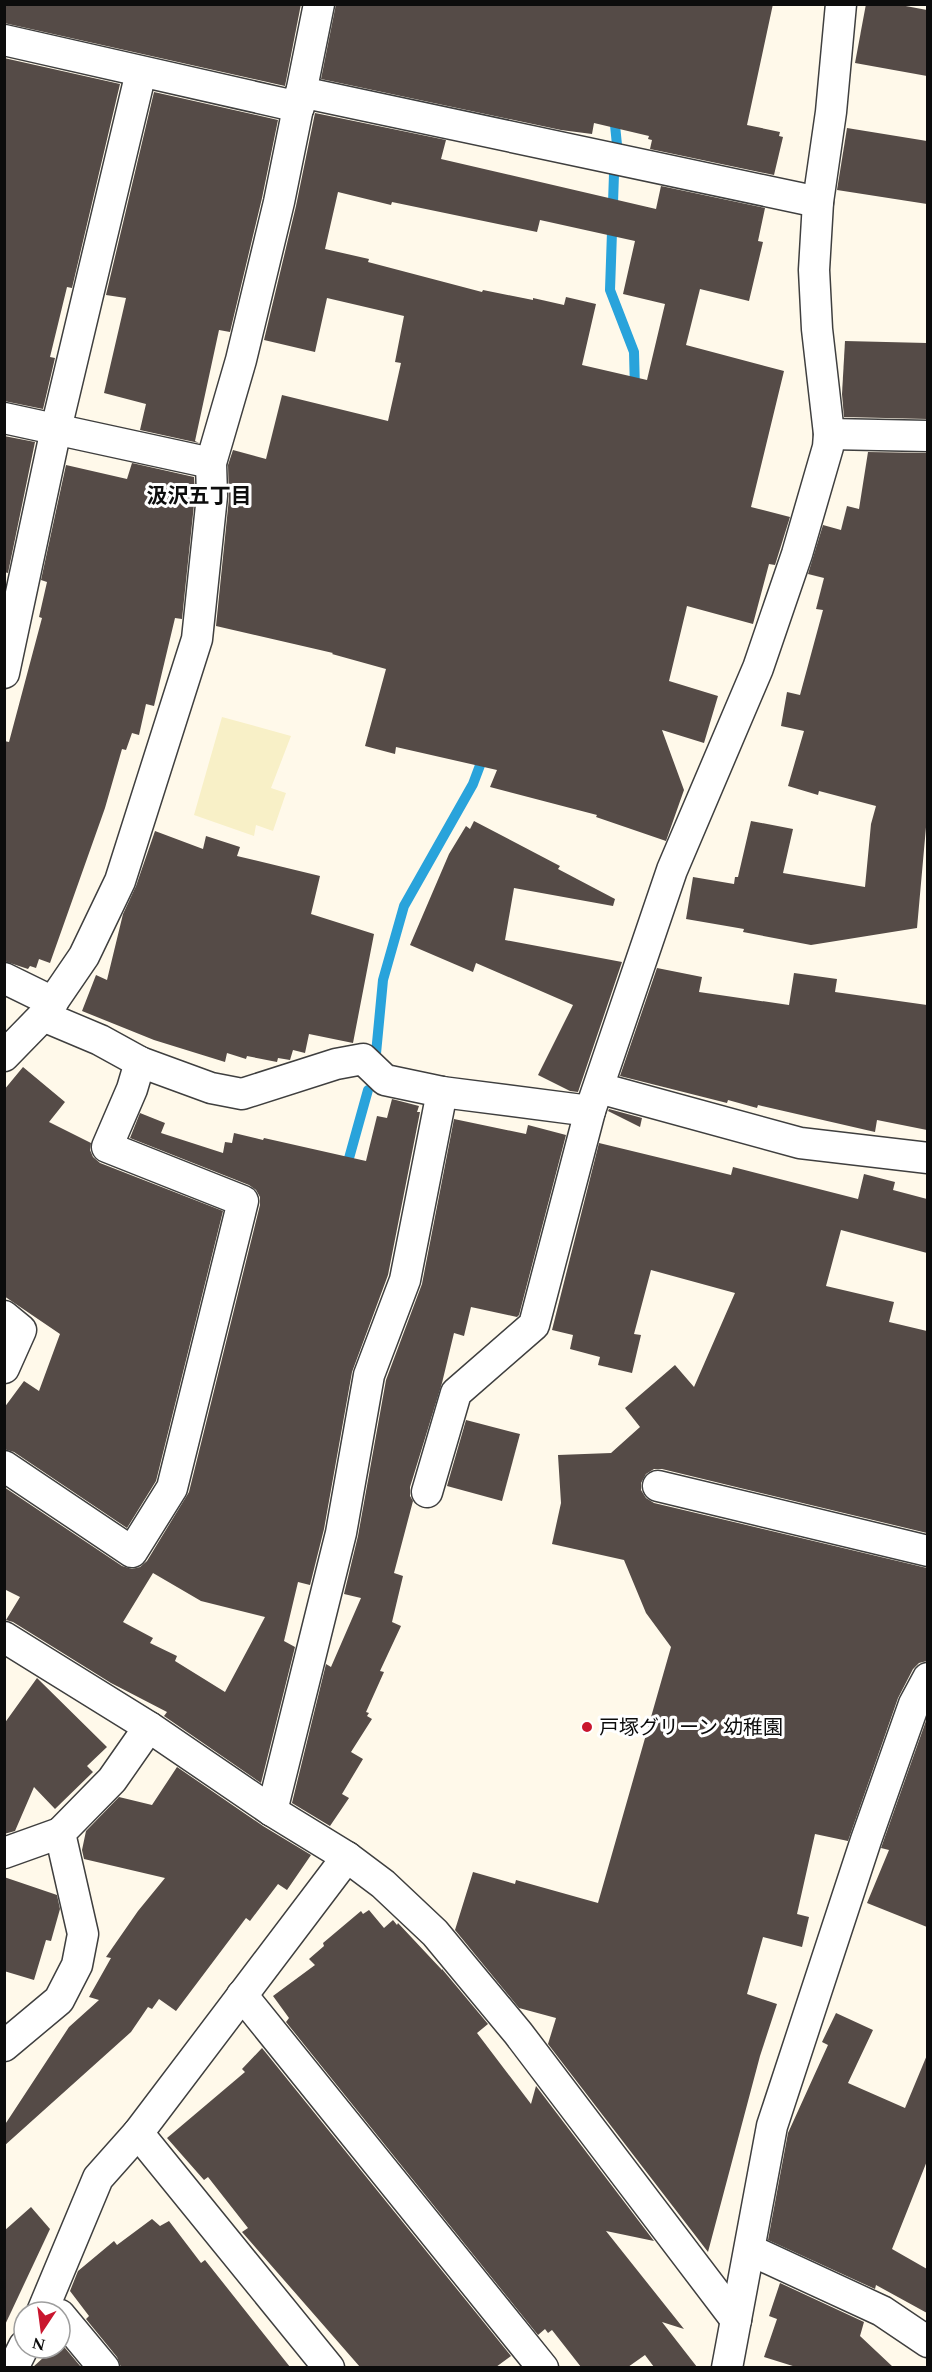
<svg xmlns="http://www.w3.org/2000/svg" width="932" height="2372" viewBox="0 0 932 2372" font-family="Spectral,'Noto Sans JP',serif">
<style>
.farmland{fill:#f8f0c7}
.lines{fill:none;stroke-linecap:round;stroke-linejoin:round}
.stream{stroke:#29a3db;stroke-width:10}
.building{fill:#554b47;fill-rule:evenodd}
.street-casing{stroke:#3f3f3f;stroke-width:33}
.street{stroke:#fff;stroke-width:30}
.poi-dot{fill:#c9162e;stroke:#fff;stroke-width:2}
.labels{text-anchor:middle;stroke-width:6;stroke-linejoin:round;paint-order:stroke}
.poi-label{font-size:20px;fill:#0c0c0c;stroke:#fff;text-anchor:start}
.neighbourhood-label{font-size:21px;font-weight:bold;fill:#0c0c0c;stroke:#fff}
</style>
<rect width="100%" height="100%" fill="#fff9ea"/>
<path class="farmland" d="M222,717L291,736L271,788L286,793L273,831L256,825L254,836L194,815Z"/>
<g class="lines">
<g class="stream">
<path d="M614,115L617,145"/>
<path d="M614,174L610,290L634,352L635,390"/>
<path d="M375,1064L383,980L404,906L473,784L485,752"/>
<path d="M346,1169L368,1090"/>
</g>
</g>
<g class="building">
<path d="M4,4H301L285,86L4,23Z"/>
<path d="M336,4H773L747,125L780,132L779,136L783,137L774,175L650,149L652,140L648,139L649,136L594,123L592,134L561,130L321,79Z"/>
<path d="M866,4H895L927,10V76L855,63Z"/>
<path d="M4,58L120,84L72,288L67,287L50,357L55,358L43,409L4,401Z"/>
<path d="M154,92L278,120L262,198L230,332L219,330L195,441L199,443L140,430L146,404L104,393L126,298L106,295Z"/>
<path d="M315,113L446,140L441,159L656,209L661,186L765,208L758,241L763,242L749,301L700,289L686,345L784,371L751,507L790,517L775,565L769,564L753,624L687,606L669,681L718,696L704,743L662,730L684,790L666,841L596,817L597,815L490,787L497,770L396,747L395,754L365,746L386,669L332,654L333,653L216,626L229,498L228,465L233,450L266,459L282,395L388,421L401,363L395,362L404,316L327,298L315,352L264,340L296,206ZM338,192L391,205L392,202L537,232L540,220L635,241L623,294L665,304L647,380L582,365L596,304L566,297L564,305L533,298V300L483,290L482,292L368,262L369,259L325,249Z"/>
<path d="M847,128L927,141V204L837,190Z"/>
<path d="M845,341L927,343V419L844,417L842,394Z"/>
<path d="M4,436L35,442L8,573L4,572Z"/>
<path d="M868,452L927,453V816L917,928L811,945L743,932L744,929L686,919L693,877L734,884L735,877H738L751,821L793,829L783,873L865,887L871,824L876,806L819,791L818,795L788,786L804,731L781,726L787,692L800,695L823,610L816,609L824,578L808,574L823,525L841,530L847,506L859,509Z"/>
<path d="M132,463L194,477L195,495L182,619L175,618L154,706L146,704L139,735L132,733L126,750L122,749L105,808L50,963L39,959L36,968L30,966L28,969L4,961V741L9,742L42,618L39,617L47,582L41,580L66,465L127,479Z"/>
<path d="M474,821L560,866L558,869L615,899L613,906L514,888L505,940L622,962L578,1092L570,1091L538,1075L573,1005L476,963L473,972L410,945L449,854L466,826L470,829Z"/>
<path d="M155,831L203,849L206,836L240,847L237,856L320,876L311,914L374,934L353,1043L309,1034L305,1053L293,1050L290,1060L278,1058L277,1062L247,1056L246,1059L227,1053L225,1062L154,1040L82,1011L96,975L107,980L123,914L136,886Z"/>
<path d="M657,968L702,977L699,992L789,1005L794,973L837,979L835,992L927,1005V1130L877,1120L875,1132L758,1105L757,1108L728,1100L727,1103L620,1076Z"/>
<path d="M23,1067L65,1102L49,1122L91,1143L90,1150L93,1157L100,1163L223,1211L156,1481L127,1528L14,1452L4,1449V1408L24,1381L39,1391L60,1334L4,1296V1090Z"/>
<path d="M392,1099L419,1106L417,1112H420L388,1275L352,1372L324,1529L310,1585L298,1582L284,1641L295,1647L261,1783L164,1716L167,1712L111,1683L13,1622L6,1620L20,1597L4,1589V1487L122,1566L132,1569L140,1567L147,1561L189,1492L260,1205V1197L256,1190L249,1185L130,1138L140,1113L165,1123L161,1133L223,1153L225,1142L232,1143L234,1133L263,1140L264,1138L366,1161L377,1116L387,1118ZM153,1573L201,1601L265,1617L225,1692L175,1661L177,1656L150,1643L153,1638L123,1622Z"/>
<path d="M609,1109L642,1118L640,1127L608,1111Z"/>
<path d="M454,1119L526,1134L528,1125L566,1135L519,1315L517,1317L471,1307L464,1336L454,1333L442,1383L410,1487V1496L413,1501L394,1573L403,1576L392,1622L401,1626L380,1671L384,1672L366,1712L369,1713L367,1716L372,1719L351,1752L363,1759L342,1794L349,1798L330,1826L292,1803L326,1664L331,1667L361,1598L344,1594L358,1536L386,1380L422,1284Z"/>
<path d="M599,1143L731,1175L733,1167L858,1199L864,1174L895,1182L893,1190L927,1199V1253L841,1230L826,1286L894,1302L889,1322L927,1331V1533L662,1469H654L646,1474L641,1483V1490L646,1498L654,1503L927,1568V1661L919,1663L913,1669L898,1698L848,1841L815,1834L797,1914L809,1917L802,1947L763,1937L747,1994L777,2004L760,2056L708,2252L548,2044L556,2018L519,2008L455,1930L473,1872L515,1884L516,1880L598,1903L671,1647L646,1613L624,1560L552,1544L561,1503L558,1455L611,1453L640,1427L625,1408L675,1365L694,1387L735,1293L651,1270L634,1334L641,1335L632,1373L598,1365L600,1357L570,1349L573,1335L552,1330Z"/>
<path d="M466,1420L520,1434L502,1501L447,1486Z"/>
<path d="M37,1678L107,1747L87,1766L93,1772L55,1809L34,1787L15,1831L4,1834V1724Z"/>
<path d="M927,1718V1927L867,1903L889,1850L881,1848Z"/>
<path d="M177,1767L263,1826L311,1855L287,1890L278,1884L250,1921L246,1918L176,2011L159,1999L152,2009L148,2007L131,2032L4,2146V2126L69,2027L99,2000L89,1997L111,1958L106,1957L138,1911L165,1878L84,1859L82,1850L86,1831L119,1797L152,1805Z"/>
<path d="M4,1877L57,1895L60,1909L51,1941L46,1940L34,1980L4,1971Z"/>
<path d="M369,1910L384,1928L393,1920L397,1925L398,1923L442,1970V1969L488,2024L477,2033L531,2104L536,2086L654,2241L606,2231L684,2329L662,2322L697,2367H654L645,2355L628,2367H581L552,2330L548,2333L545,2329L538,2335L286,2022L289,2018L273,1996L315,1965L309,1959L324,1946L323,1943L361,1911L363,1914Z"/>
<path d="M836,2013L873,2030L848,2083L905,2108L927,2055V2161L892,2249L927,2269V2313L876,2285L875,2289L768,2240L788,2133L828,2045L822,2042Z"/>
<path d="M262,2048L511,2356L496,2367H360L242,2232L248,2228L208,2177L204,2180L167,2138L245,2072L242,2069Z"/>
<path d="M31,2207L50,2229L4,2327V2231Z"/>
<path d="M152,2219L160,2226L169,2221L201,2263L205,2260L290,2367H121L117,2357L86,2319L89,2316L70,2291L78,2271L114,2241L117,2245Z"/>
<path d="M780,2283L864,2322L860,2336L893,2367H796L764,2357L777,2319L769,2316Z"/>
<path d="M60,2342L81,2367H33L54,2348H60Z"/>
</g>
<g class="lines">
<g class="street-casing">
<g id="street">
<path d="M4,40L299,107"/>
<path d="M301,92L818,202"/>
<path d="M4,418L211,463"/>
<path d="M829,434L928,436"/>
<path d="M4,673L56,429L141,72"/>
<path d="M4,978L53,1002"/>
<path d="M43,1016L100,1040L140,1062L211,1088L242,1094L336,1064L363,1059L385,1080L442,1092L590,1111"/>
<path d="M4,1056L43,1016L84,956L120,881L197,639L212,496L211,463L241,360L279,202L319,4"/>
<path d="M599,1088L800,1143L928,1158"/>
<path d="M4,1316L21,1330L4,1368"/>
<path d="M4,1466L132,1552L172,1488L243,1201L107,1147L132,1089L140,1062"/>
<path d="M658,1486L928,1551"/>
<path d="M427,1492L456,1393L534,1325L590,1111L672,870L758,668L797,554L828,447L829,434L817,329L814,270L818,202L831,112L841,4"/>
<path d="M4,1637L149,1727L272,1811L347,1857L383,1884L435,1933L518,2033L736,2320"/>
<path d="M272,1811L341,1533L369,1375L405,1280L442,1092"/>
<path d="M4,1853L60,1833"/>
<path d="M242,1995L543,2368"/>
<path d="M4,2046L59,2000L77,1965L83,1934L60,1833L112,1780L149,1727"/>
<path d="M138,2133L329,2368"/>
<path d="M750,2250L882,2311L928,2342"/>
<path d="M42,2312L98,2178L138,2133L347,1857"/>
<path d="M60,2315L104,2368"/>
<path d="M13,2368L24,2346"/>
<path d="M727,2368L772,2126L866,1840L914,1704L928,1678"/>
</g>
</g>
<use href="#street" class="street"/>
</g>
<circle class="poi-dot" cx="587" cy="1727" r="6"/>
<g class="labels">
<g class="poi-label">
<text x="599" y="1734">戸塚グリーン 幼稚園</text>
</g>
<g class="neighbourhood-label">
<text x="199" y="503">汲沢五丁目</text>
</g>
</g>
<rect width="932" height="2372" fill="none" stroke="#0c0c0c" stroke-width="12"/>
<g transform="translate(42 2330) rotate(193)"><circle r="28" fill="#ffffff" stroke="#9e9e9e" stroke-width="1.5"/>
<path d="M0-4.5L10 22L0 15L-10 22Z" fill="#c9162e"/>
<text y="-9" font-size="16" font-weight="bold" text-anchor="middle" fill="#0c0c0c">N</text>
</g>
</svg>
